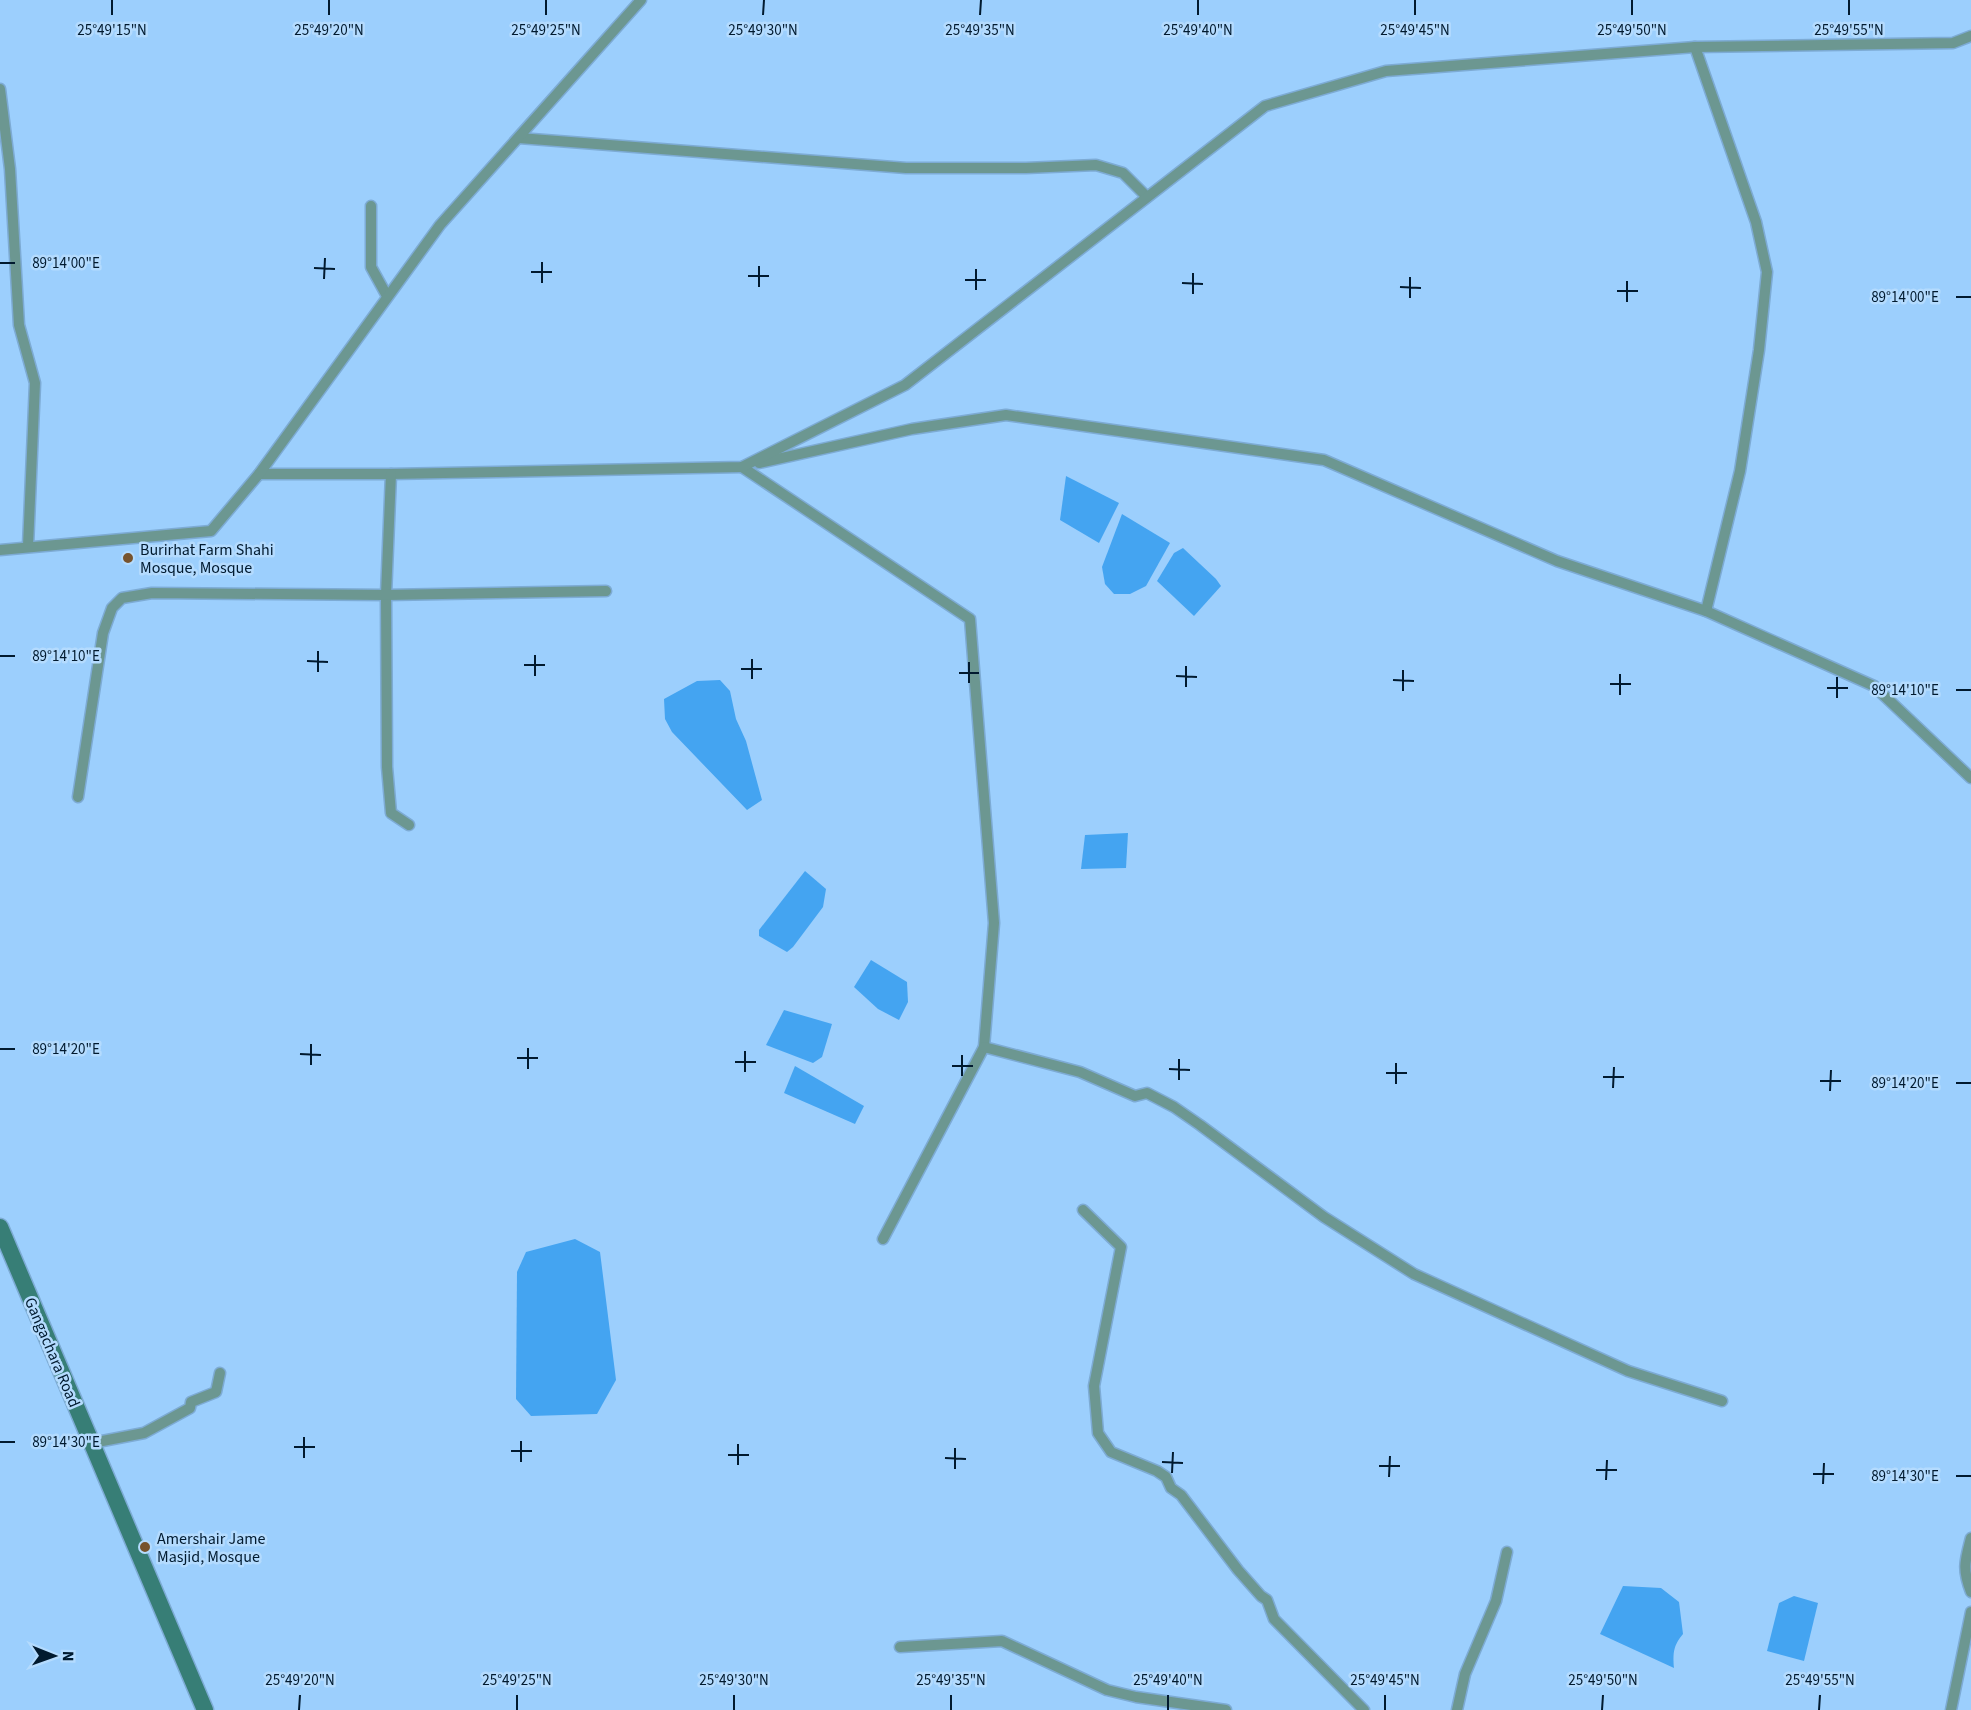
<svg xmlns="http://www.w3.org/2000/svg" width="1971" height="1710" viewBox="0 0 1971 1710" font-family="'Source Sans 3',sans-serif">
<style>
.water{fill:#44a4f1}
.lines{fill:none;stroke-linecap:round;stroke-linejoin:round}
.minor-casing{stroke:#7dabd4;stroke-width:13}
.secondary-casing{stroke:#7dabd4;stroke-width:19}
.minor{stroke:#6c9791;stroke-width:10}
.secondary{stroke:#377e76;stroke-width:16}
.ticks{fill:none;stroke:#011a2f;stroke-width:2}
.poi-dot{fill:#77532d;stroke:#b4dbfe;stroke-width:2}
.labels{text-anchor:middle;stroke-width:5;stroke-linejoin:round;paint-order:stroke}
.poi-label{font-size:16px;fill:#011a2f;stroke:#b4dbfe;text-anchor:start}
.street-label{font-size:16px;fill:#011a2f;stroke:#b4dbfe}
.ticks-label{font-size:15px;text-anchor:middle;fill:#011a2f;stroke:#b4dbfe;stroke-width:5;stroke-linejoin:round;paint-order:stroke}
</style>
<rect width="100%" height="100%" fill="#9ccffd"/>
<g class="water">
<path d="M1066,476L1119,503L1099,543L1060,520Z"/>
<path d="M1122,514L1170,543L1146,586L1130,594H1114L1105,584L1102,567Z"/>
<path d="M1183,548L1216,579L1221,586L1194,616L1157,581L1174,553Z"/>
<path d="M720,680L730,691L736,719L746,741L762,800L747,810L672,732L665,719L664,699L697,681Z"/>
<path d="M1128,833L1126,868L1081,869L1085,835Z"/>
<path d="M805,871L826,889L823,907L793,947L787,952L759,936V930Z"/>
<path d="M871,960L907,982L908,1002L899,1020L878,1009L854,987Z"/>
<path d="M784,1010L832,1024L822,1057L813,1063L766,1045Z"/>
<path d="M795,1066L864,1106L855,1124L784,1093Z"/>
<path d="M575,1239L600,1252L616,1380L597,1414L531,1416L516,1399L517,1272L526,1252Z"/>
<path d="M1623,1586L1661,1588L1679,1602L1683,1634C1673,1646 1673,1653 1674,1668L1600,1634Z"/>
<path d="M1794,1596L1818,1603L1804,1661L1767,1651L1779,1603Z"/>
</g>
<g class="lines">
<g class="minor-casing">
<g id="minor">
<path d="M1695,47L1756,222L1767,272L1759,350L1740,471L1706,611"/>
<path d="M0,89L10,169L19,325L35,383L28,546"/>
<path d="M519,138L906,168H1026L1096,165L1123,173L1147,197"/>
<path d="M371,206V267L387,296"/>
<path d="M759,463L912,429L1006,415L1324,460L1557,561L1706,611L1874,686L1971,778"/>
<path d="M742,467L970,619L994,923L984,1047L883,1239"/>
<path d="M259,474H391L742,467L905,385L1265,106L1386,71L1695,47L1953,43L1971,36"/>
<path d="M391,474L386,595L387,767L391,813L409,825"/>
<path d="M0,550L211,531L259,474L440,225L641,0"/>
<path d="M78,797L103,633L112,608L122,598L152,593L386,595L606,591"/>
<path d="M984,1047L1080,1072L1135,1096L1147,1093L1174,1107L1200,1125L1324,1217L1414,1274L1628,1371L1722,1401"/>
<path d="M1083,1210L1121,1247L1094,1386L1098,1433L1111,1452L1157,1471L1166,1477L1171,1488L1181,1495L1238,1570L1261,1596L1267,1600L1274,1619L1364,1710"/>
<path d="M92,1443L144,1433L190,1408L191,1402L216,1392L220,1373"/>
<path d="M1971,1538C1965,1561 1962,1569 1971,1592"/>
<path d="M900,1647L1002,1641L1107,1690L1136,1697L1226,1710"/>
<path d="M1457,1710L1465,1674L1496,1601L1507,1552"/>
<path d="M1951,1710L1971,1612"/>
</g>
</g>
<g class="secondary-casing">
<path id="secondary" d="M0,1227L205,1710"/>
</g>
<use href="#minor" class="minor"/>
<use href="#secondary" class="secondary"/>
</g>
<path class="ticks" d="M112,15V0M329,15V0M546,15V0M763,15L764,0M980,15L981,0M1198,15V0M1415,15V0M1632,15V0M1849,15V0M0,263H15M314,268L335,269M531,272H552M748,276H769M324,279L325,258M965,280H986M542,283V262M1182,283L1203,284M759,287V266M1400,287L1421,288M976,290V269M1617,291H1638M1193,294V273M1956,297H1971M1410,298V277M1627,302V281M0,656H15M307,661L328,662M524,665H545M741,669H762M318,672V651M959,673H979M535,676V655M1176,676L1197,677M752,679V659M1393,680L1414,681M969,683V662M1610,684H1631M1186,687V666M1827,688H1848M1956,690H1971M1403,691V670M1620,695V674M1837,698V677M0,1049H15M300,1054L321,1055M517,1058H538M735,1062H756M311,1065V1044M952,1066H973M528,1069V1048M1169,1069L1190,1070M745,1072V1051M1386,1073H1407M962,1076V1055M1603,1077H1624M1179,1080V1059M1820,1081H1841M1956,1083H1971M1396,1084V1063M1613,1088L1614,1067M1830,1091L1831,1070M0,1442H15M294,1447H315M511,1451H532M728,1455H749M304,1458V1437M945,1458L966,1459M521,1462V1441M1162,1462L1183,1463M738,1465V1444M1379,1466H1400M955,1469V1448M1596,1470H1617M1172,1473L1173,1452M1813,1474H1834M1956,1476H1971M1389,1477L1390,1456M1606,1480L1607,1460M1823,1484L1824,1463M299,1710L300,1695M517,1710V1695M734,1710V1695M951,1710V1695M1168,1710V1695M1385,1710V1695M1602,1710L1603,1695M1819,1710L1820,1695"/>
<g class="poi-dot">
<circle cx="128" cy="558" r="6"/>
<circle cx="145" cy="1547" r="6"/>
</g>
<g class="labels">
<g class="poi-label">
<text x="140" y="555">Burirhat Farm Shahi<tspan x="140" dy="18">Mosque, Mosque</tspan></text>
<text x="157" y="1544">Amershair Jame<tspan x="157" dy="18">Masjid, Mosque</tspan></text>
</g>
<g class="street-label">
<text transform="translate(53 1352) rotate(67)" y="6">Gangachara Road</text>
</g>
</g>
<g class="ticks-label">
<text x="112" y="35">25°49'15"N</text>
<text x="329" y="35">25°49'20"N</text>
<text x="546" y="35">25°49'25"N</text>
<text x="763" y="35">25°49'30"N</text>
<text x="980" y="35">25°49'35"N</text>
<text x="1198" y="35">25°49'40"N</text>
<text x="1415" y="35">25°49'45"N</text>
<text x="1632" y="35">25°49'50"N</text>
<text x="1849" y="35">25°49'55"N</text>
<text x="66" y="268">89°14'00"E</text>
<text x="1905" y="302">89°14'00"E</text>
<text x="66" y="661">89°14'10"E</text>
<text x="1905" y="695">89°14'10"E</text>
<text x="66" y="1054">89°14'20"E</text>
<text x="1905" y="1088">89°14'20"E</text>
<text x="66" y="1447">89°14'30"E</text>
<text x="1905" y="1481">89°14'30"E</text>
<text x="300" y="1685">25°49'20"N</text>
<text x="517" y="1685">25°49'25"N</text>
<text x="734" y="1685">25°49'30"N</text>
<text x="951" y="1685">25°49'35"N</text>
<text x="1168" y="1685">25°49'40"N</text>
<text x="1385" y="1685">25°49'45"N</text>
<text x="1603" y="1685">25°49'50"N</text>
<text x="1820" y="1685">25°49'55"N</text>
</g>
<g transform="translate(54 1656) rotate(91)" stroke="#b4dbfe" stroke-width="4.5" paint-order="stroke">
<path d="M0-4.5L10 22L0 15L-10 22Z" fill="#011a2f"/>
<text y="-9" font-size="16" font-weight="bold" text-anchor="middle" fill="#011a2f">N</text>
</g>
</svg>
